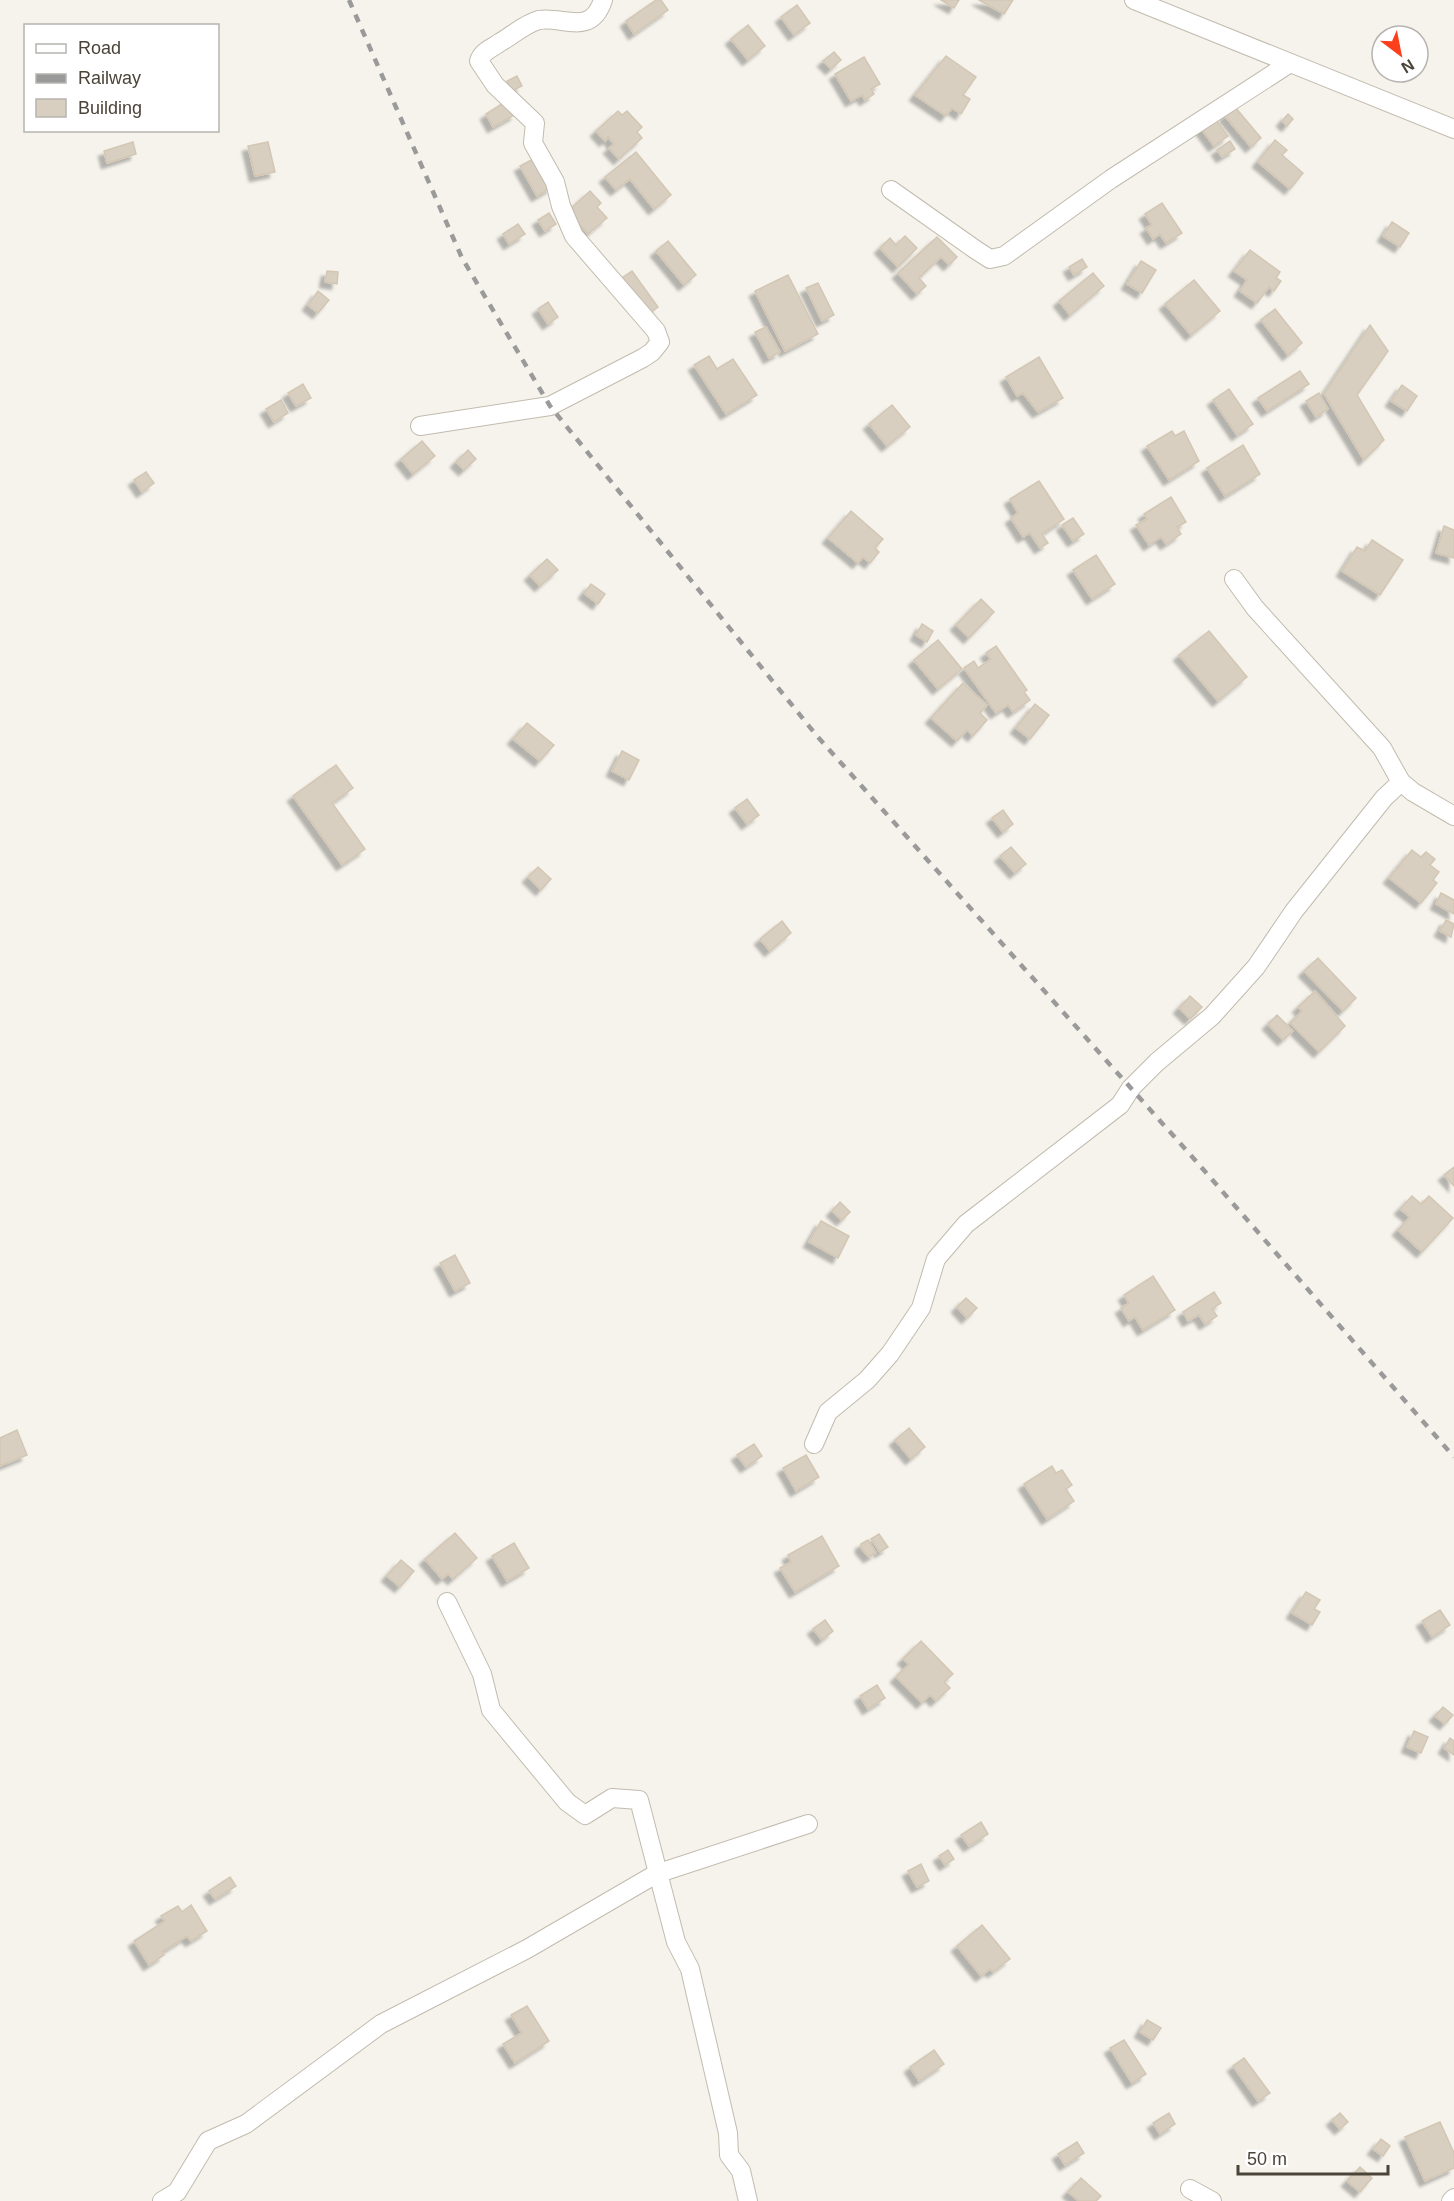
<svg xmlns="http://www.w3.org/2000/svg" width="1454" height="2201" viewBox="0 0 1454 2201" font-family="Helvetica,sans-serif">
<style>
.building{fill:#d8cfc1;stroke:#d3c7b4;stroke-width:1.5;filter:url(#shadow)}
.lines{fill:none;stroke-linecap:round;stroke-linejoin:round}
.minor-casing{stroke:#c2bbae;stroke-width:20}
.minor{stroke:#fff;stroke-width:18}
.rail{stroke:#9a9a9a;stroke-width:4.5;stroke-dasharray:8 8;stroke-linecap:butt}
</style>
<defs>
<filter id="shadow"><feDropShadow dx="-5.5" dy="5.5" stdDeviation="1.5" flood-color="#0004"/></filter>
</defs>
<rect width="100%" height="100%" fill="#f6f3ec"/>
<g class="building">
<path d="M656,0H661L668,10L634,34L626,21Z"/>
<path d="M941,0H959L954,8Z"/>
<path d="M979,0H1013L1004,14Z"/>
<path d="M797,5L810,23L794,35L781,17Z"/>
<path d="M748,25L765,46L748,60L731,39Z"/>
<path d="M834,52L841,60L831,69L823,61Z"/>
<path d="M946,56L976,77L963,95L970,99L961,114L952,108L946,116L915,95Z"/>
<path d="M864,57L880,84L871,89L874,94L865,100L862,95L851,101L835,74Z"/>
<path d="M517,76L522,86L512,91L507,81Z"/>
<path d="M508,100L516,114L493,127L486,114Z"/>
<path d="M1235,107L1261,138L1251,147L1225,116Z"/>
<path d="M618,111L622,115L627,111L642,127L637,132L642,138L619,159L609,148L614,144L608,137L605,141L596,131Z"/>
<path d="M1288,114L1293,119L1287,126L1282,121Z"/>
<path d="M1214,117L1228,136L1214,146L1200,127Z"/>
<path d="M1275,140L1287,150L1282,155L1303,173L1290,189L1258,162Z"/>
<path d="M1230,141L1235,149L1222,157L1217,150Z"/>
<path d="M133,142L136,154L107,163L104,151Z"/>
<path d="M268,142L275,172L255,176L248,146Z"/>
<path d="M636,152L671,195L654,209L630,179L616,190L605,177Z"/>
<path d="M535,158L552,187L537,196L520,166Z"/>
<path d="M590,191L601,203L597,207L607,218L588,234L568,211Z"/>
<path d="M1162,203L1182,233L1166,243L1160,234L1153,239L1146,228L1152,225L1145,214Z"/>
<path d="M549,213L556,224L545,231L538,220Z"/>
<path d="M1392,222L1409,233L1400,247L1383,236Z"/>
<path d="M518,224L525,234L509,244L503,234Z"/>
<path d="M905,236L917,248L898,267L880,248L890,238L896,245Z"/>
<path d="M937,237L957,257L949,265L941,257L919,278L926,286L917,294L898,273Z"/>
<path d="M668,241L696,275L684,285L656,251Z"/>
<path d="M1250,250L1280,272L1276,278L1281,281L1274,291L1269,287L1257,303L1240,291L1247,280L1234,271Z"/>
<path d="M1082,259L1087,267L1074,275L1069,267Z"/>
<path d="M1141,261L1156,270L1142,293L1127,284Z"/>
<path d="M327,271L338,272L337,284L325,282Z"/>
<path d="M632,271L658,307L646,316L619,280Z"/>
<path d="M1093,273L1104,286L1070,315L1059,301Z"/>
<path d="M788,275L818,334L785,351L755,291Z"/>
<path d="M1194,280L1220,311L1191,335L1165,304Z"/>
<path d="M818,283L834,315L822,321L806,288Z"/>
<path d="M318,291L329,300L318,313L308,305Z"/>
<path d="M548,302L558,317L548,324L538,309Z"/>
<path d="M1275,309L1302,343L1288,355L1261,320Z"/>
<path d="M1370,325L1388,351L1357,395L1384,440L1364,460L1324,394Z"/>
<path d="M766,327L780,352L769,358L755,332Z"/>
<path d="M709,356L717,369L733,359L757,395L726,414L694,365Z"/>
<path d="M1039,357L1063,398L1038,412L1023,393L1017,396L1006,377Z"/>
<path d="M1300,371L1309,384L1267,411L1258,398Z"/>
<path d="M303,384L311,398L296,406L288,393Z"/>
<path d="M1402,385L1417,396L1407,411L1391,401Z"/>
<path d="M1229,389L1253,424L1237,435L1213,400Z"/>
<path d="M1319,393L1328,409L1316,417L1306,401Z"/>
<path d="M281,400L288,413L274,422L266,409Z"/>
<path d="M892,405L910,427L887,446L869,424Z"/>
<path d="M1172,431L1175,436L1184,431L1199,461L1169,480L1147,446Z"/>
<path d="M422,441L435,456L413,474L401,459Z"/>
<path d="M1243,445L1260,474L1225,496L1207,468Z"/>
<path d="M468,450L476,459L464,470L456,462Z"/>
<path d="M146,472L154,483L142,492L134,480Z"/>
<path d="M1039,481L1064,519L1042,534L1048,543L1040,548L1030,533L1023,537L1011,518L1018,513L1010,499Z"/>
<path d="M1171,497L1186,522L1177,527L1181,534L1166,544L1161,537L1149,545L1136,525L1147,519L1144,514Z"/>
<path d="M851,511L883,539L875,548L879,552L870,563L863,557L858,563L828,538Z"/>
<path d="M1073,518L1084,534L1073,541L1062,525Z"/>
<path d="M1444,526L1454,530V558L1436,553Z"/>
<path d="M1372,540L1403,560L1380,595L1342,571L1357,547L1365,551Z"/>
<path d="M1096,555L1115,584L1092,599L1073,570Z"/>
<path d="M547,559L558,570L540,586L530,575Z"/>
<path d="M591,584L605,594L598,604L584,593Z"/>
<path d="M981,599L994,612L969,638L956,625Z"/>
<path d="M922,624L933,631L927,642L916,635Z"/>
<path d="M1209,631L1247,677L1218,701L1179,655Z"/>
<path d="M938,640L962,669L938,689L914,660Z"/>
<path d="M996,646L1027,690L1024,692L1030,700L1013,712L1008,705L996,713L964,668L974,661L978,668L991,659L986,653Z"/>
<path d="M963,683L987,705L980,713L987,720L973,736L967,730L957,741L931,718Z"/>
<path d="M1035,704L1049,715L1030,739L1016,728Z"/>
<path d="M527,723L554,745L540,761L513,739Z"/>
<path d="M622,751L639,760L629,780L612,771Z"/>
<path d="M336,765L353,788L332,803L365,849L342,865L293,796Z"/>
<path d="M747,799L759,815L747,824L735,808Z"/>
<path d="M1003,810L1013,824L1003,832L992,818Z"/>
<path d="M1011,847L1026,864L1015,873L1000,856Z"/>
<path d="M1412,850L1421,857L1426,852L1435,859L1430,865L1439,872L1433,880L1437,883L1421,903L1389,878Z"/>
<path d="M538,867L551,879L541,890L528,877Z"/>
<path d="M1441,893L1454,900V914L1436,904Z"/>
<path d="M1446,920L1454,924L1451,937L1440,931Z"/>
<path d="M782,921L791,933L770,951L760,939Z"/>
<path d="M1318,958L1356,998L1343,1011L1304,971Z"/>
<path d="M1315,991L1345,1026L1319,1052L1290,1023L1302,1011L1298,1007Z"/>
<path d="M1190,996L1202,1007L1190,1019L1179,1008Z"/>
<path d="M1277,1015L1293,1031L1283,1040L1268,1024Z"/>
<path d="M1454,1167V1186L1444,1175Z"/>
<path d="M1412,1196L1421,1204L1429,1196L1453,1218L1422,1252L1398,1230L1410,1217L1400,1209Z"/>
<path d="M840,1202L850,1212L842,1220L832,1211Z"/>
<path d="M821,1221L849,1236L838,1258L809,1242Z"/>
<path d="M455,1255L470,1283L455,1291L440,1263Z"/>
<path d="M1153,1276L1175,1310L1143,1330L1135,1317L1129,1321L1121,1308L1129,1303L1124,1295Z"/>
<path d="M1214,1292L1221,1303L1212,1309L1217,1316L1205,1324L1199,1315L1188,1321L1183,1312Z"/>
<path d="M966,1298L977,1308L967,1318L957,1307Z"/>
<path d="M909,1428L925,1447L911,1459L895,1440Z"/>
<path d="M17,1430L27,1455L0,1466V1438Z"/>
<path d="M754,1444L762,1456L746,1467L737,1455Z"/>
<path d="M806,1455L819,1477L796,1491L783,1468Z"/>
<path d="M1052,1466L1056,1473L1062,1470L1072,1485L1066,1489L1074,1501L1047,1519L1024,1484Z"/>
<path d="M455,1533L477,1558L453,1579L448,1574L442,1579L425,1559Z"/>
<path d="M879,1534L888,1547L880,1552L871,1539Z"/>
<path d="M822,1536L839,1566L795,1592L780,1568L791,1562L788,1555Z"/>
<path d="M868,1540L876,1553L869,1557L861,1548V1544Z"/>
<path d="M514,1543L529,1568L507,1581L492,1556Z"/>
<path d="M401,1560L414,1571L400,1587L387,1576Z"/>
<path d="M1306,1592L1320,1600L1314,1609L1320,1612L1312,1625L1292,1613Z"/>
<path d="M1440,1610L1450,1625L1432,1637L1422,1621Z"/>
<path d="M825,1620L833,1631L822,1640L813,1629Z"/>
<path d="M921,1641L953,1674L944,1682L950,1688L936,1701L930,1695L922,1703L896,1677L909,1664L903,1659Z"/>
<path d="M877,1685L885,1698L868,1709L860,1696Z"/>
<path d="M1443,1707L1453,1715L1445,1724L1435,1716Z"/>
<path d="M1414,1731L1428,1737L1421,1753L1407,1747Z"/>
<path d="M1450,1738L1454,1741V1755L1444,1748Z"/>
<path d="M981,1822L988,1834L969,1846L961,1835Z"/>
<path d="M948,1850L954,1859L945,1865L939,1856Z"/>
<path d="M921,1864L929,1881L917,1887L908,1871Z"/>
<path d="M230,1877L236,1886L215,1899L209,1891Z"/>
<path d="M191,1905L207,1931L191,1941L187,1936L162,1952L164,1955L149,1965L134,1941L165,1921L161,1916L178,1906L182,1912Z"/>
<path d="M982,1925L1010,1959L993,1972L990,1969L981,1976L957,1946Z"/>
<path d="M527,2006L549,2041L515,2063L503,2044L522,2033L511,2015Z"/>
<path d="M1147,2020L1161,2028L1153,2040L1140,2032Z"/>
<path d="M1124,2040L1146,2074L1132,2083L1110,2048Z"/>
<path d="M934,2050L944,2064L919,2081L910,2067Z"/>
<path d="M1244,2058L1270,2093L1258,2101L1233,2066Z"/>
<path d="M1169,2113L1175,2124L1160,2134L1153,2123Z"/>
<path d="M1340,2113L1348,2122L1340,2129L1332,2120Z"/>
<path d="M1440,2122L1454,2153V2168L1425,2181L1405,2137Z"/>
<path d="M1381,2139L1390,2146L1383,2156L1373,2149Z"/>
<path d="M1077,2142L1084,2153L1065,2165L1058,2154Z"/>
<path d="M1360,2167L1372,2178L1360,2192L1347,2181Z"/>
<path d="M1081,2178L1101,2196L1096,2201H1079L1068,2192Z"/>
</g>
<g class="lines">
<g class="minor-casing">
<g id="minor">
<path d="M1134,0L1454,129"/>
<path d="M891,190L976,250L990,259L1004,256L1111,179L1290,63"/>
<path d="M420,426L550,406L643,358L652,352L660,342L656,331L574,236L561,206L555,182L533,143L535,123L495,85L479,61C482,51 491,49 499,43C512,36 524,24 539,20C564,16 591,37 603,0"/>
<path d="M1234,579L1255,608L1382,748L1401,782L1413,792L1454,816"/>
<path d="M814,1444L828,1412L867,1380L890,1354L921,1308L936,1259L966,1224L1120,1105L1131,1088L1157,1062L1212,1016L1256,967L1294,911L1384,798L1401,782"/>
<path d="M447,1602L482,1674L491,1710L567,1802L585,1815L612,1798L639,1800L676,1942L690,1969L728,2133L729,2155L741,2171L748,2201"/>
<path d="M1190,2189L1212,2201"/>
<path d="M162,2201L177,2192L208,2141L246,2124L381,2024L527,1949L656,1874L808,1824"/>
<path d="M1451,2201L1454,2198"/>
</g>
</g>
<use href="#minor" class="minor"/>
<path class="rail" d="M349,0L462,258L550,406L817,736L1195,1160L1454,1457"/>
</g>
<rect x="24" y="24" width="195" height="108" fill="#ffffff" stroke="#b7b4b0" stroke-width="1.5"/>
<rect x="36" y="44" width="30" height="9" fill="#ffffff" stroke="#b7b4b0" stroke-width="1.5"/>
<text x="78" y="54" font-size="18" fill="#4b4439">Road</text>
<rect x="36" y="74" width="30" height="9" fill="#9a9a9a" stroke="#b7b4b0" stroke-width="1.5"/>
<text x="78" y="84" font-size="18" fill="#4b4439">Railway</text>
<rect x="36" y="99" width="30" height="18" fill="#d8cfc1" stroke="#b7b4b0" stroke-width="1.5"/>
<text x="78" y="114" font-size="18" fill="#4b4439">Building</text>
<g transform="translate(1400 54) rotate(148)"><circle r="28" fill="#ffffff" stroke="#b7b4b0" stroke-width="1.5"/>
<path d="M0-4.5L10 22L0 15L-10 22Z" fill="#fc3f1d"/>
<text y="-9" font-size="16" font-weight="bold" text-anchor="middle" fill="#4b4439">N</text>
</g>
<path d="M1238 2165v9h150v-9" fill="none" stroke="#4b4439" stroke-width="3"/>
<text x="1247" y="2165" font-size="18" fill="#4b4439" stroke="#ffffff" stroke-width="4.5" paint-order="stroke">50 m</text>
</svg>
